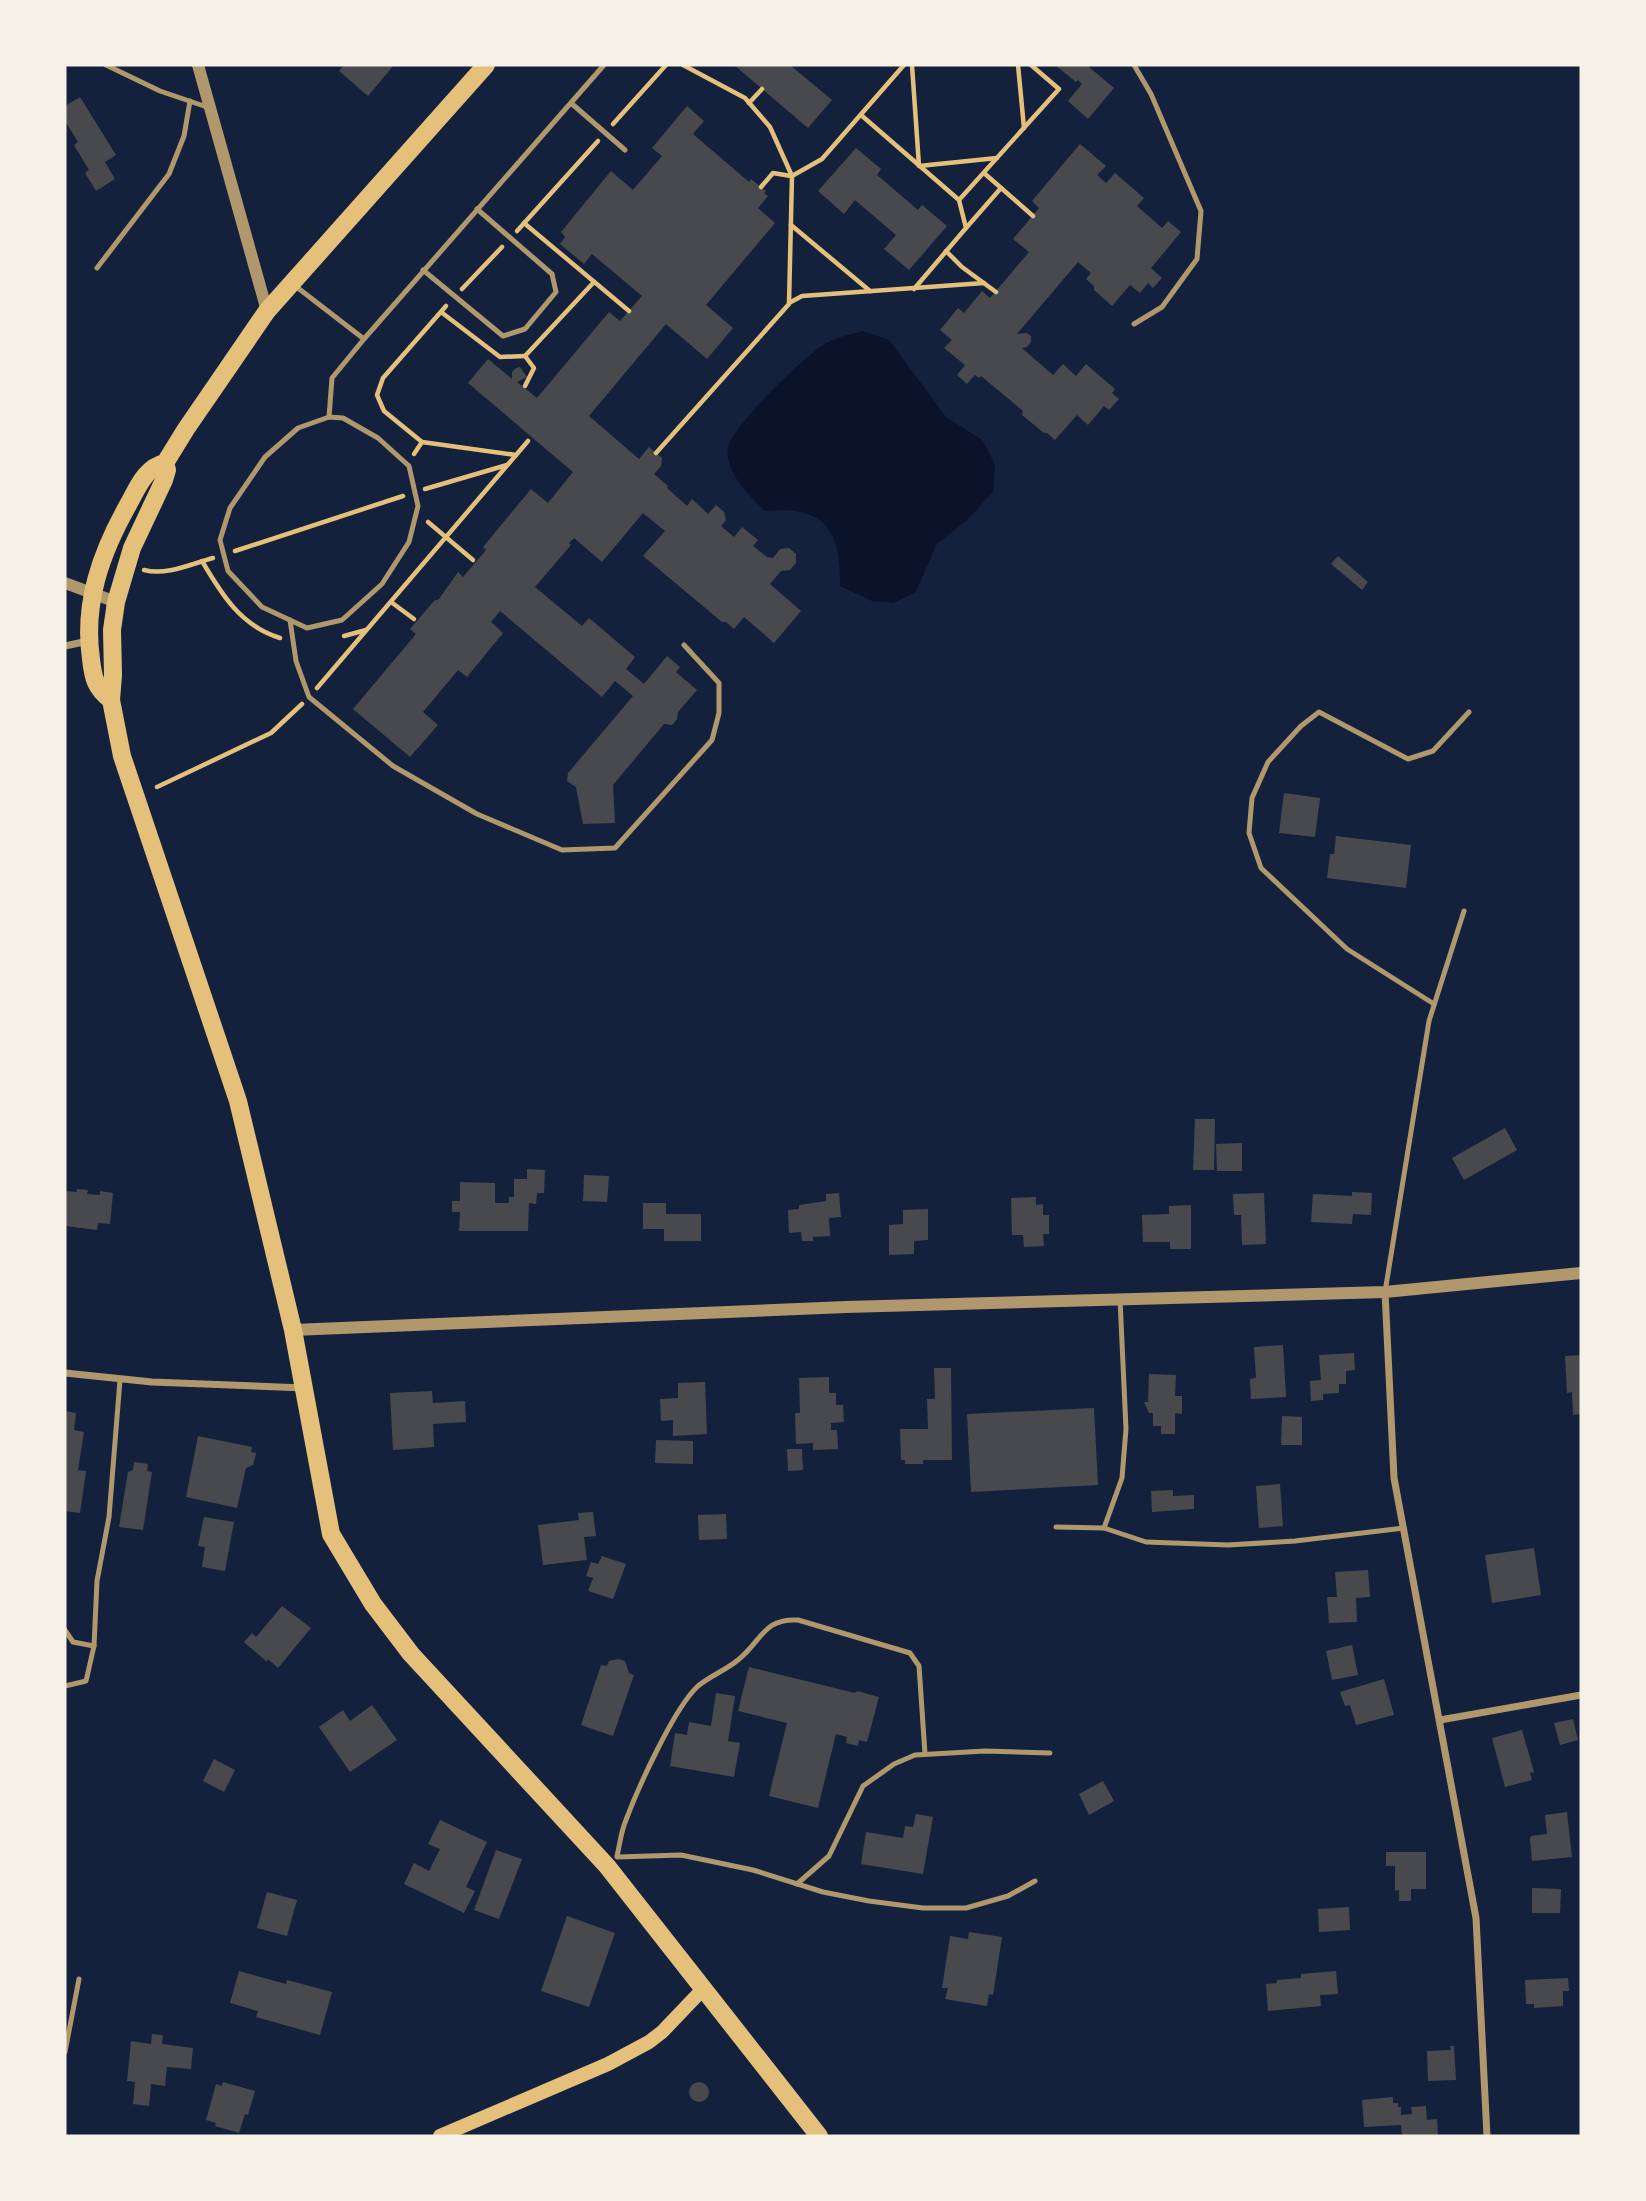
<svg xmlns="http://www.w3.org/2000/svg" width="1646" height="2201" viewBox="0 0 1646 2201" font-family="'Fira Sans',sans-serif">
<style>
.water{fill:#0b132b}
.building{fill:#48494c}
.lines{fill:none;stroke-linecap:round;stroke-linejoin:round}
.path{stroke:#e5c07b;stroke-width:4.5}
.service{stroke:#b1986c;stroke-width:5}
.minor{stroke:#b1986c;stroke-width:7}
.tertiary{stroke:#b1986c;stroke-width:12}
.secondary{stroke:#e5c07b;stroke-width:14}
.primary{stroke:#e5c07b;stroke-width:18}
</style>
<rect width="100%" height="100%" fill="#14213d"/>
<path class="water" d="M863,331L889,340L946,417L982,440L995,464L993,492L967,520L937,544L915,593L893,603L872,601L840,586C841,530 825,505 765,511C750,496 724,472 728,448C732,426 799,362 819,348C832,338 847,335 863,331Z"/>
<g class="building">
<path d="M344,65H394L368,96L339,71Z"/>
<path d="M734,65H790L832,100L808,128Z"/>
<path d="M1055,65H1091L1089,67L1114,88L1088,119L1068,101L1082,84L1078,80L1076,82Z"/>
<path d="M80,97L116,155L105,162L115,179L96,191L85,173L89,170L74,145L78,142L65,121V106Z"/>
<path d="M687,106L704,121L693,134L749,182L751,179L766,191L764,193L768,196L758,208L775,223L706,305L733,328L707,359L666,324L589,416L639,459L649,447L662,458L661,466L654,474L668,486L667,488L687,506L692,499L708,514L716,505L724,512L726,520L721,526L734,537L742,527L758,540L753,546L767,557L773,558L780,549L789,548L796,554V563L790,570L781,571L770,584L801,611L774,643L744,617L734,629L726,622H722L643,556L665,531L643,513L602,562L574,538L569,543L571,545L535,587L582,626L589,618L635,657L626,669L644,684L667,656L680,667L676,672L697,690L678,712L677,719L672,725L664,724L613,785L615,823L583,824L576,787L567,781L568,773L633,696L615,681L602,697L500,611L491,622L503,633L467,677L458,670L423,712L438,725L410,757L353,709L416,634L410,629L434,601L439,599L458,572L463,577L469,570L486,550L483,547L531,489L548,503L573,472L468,383L488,359L512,379V372L516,368L520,367L527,377L517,382L537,398L609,312L620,321L642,296L592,254L584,264L560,244L565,237L561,232L611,171L633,190L662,156L652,148Z"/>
<path d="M1080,144L1106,166L1097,175L1106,183L1115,173L1144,198L1137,206L1162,228L1168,221L1181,232L1151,268L1162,278L1153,288L1148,283L1140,293L1130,285L1112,306L1094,290V286L1086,279L1091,273L1078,262L1017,334L1027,333L1031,336V342L1027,347L1022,348L1053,375L1063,364L1076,376L1086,364L1115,389L1112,393L1119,399L1109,410L1104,406L1088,425L1077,415L1055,440L1047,433H1044L1022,415L1023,411L981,376L979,378L975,375L967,384L957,375L965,365L944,348L952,340L940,330L958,308L964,313L982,291L990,298L1029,252L1013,239L1039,208L1032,201Z"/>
<path d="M856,148L881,169L877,175L918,210L922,205L947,226L909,270L884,249L896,235L855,200L844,214L818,191Z"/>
<path d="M1338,556L1368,582L1362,590L1331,564Z"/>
<path d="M1284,793L1320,798L1315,837L1279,833Z"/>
<path d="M1336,836L1411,845L1406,888L1327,878L1330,854H1334Z"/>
<path d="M1195,1119H1215L1214,1170H1193Z"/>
<path d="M1505,1128L1517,1150L1464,1180L1452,1158Z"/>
<path d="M1242,1143V1171H1217L1216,1144Z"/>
<path d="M527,1169L545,1170L544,1193H537L536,1204L529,1203L528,1231H459L460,1212H452V1201H460V1182L495,1183V1203H509V1197H514V1179H527Z"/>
<path d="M584,1175L609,1176L607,1202L583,1201Z"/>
<path d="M77,1189L88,1190L87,1194L100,1195V1191L113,1193L110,1224L98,1223L97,1230L65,1226V1191L77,1192Z"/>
<path d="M1352,1192L1372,1193L1371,1215L1353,1214L1352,1224L1311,1222L1313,1194L1352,1196Z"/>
<path d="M839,1193L841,1217L829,1218L830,1236L813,1237V1241H802L801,1232L789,1233L788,1210L799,1209V1205L826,1201V1194Z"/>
<path d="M1264,1193L1266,1244L1242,1245L1241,1215H1234L1233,1194Z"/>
<path d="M1036,1197V1205L1043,1204V1215H1049V1234H1043L1044,1246L1024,1247L1023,1235H1012L1011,1198Z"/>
<path d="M643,1203H666V1214H701V1241H664V1229H643Z"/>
<path d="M1191,1205V1249H1170V1242H1143L1142,1215L1169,1214V1206Z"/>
<path d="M928,1209V1240L914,1241V1254L889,1255V1225L903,1224V1210Z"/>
<path d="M1283,1345L1286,1397L1251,1399L1250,1379L1256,1378L1254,1347Z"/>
<path d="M1354,1353L1355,1370L1346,1371V1384H1339V1393L1323,1394V1400L1311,1401L1310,1381L1321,1380L1319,1355Z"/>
<path d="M1581,1355V1414L1573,1415L1572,1392L1567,1393L1565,1356Z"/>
<path d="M934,1368H951L952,1460H923V1464H905V1460H901L900,1429H928L927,1399H935Z"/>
<path d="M1149,1374L1176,1375L1175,1396H1182V1414L1175,1413V1434H1161V1426H1153V1413H1149L1144,1402H1148Z"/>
<path d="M829,1377V1393H836V1405H843L844,1422L831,1423V1430H837L838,1449L813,1450V1443L796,1444L795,1413H800L799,1378Z"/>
<path d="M705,1382L707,1434L673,1436V1420L661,1421L660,1399L678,1398V1383Z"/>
<path d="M432,1391L433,1403L465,1401L466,1422L433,1424L434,1447L393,1450L390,1393Z"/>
<path d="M1094,1408L1098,1485L971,1492L967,1414Z"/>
<path d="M65,1411L76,1413L74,1430L84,1432L78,1470L86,1471L80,1513L65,1511Z"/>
<path d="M1282,1416L1302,1417V1445H1281Z"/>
<path d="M198,1436L252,1447L251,1452L256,1453L253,1465L246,1468L237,1508L186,1497Z"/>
<path d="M656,1440L693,1441V1464L655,1463Z"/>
<path d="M787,1449H802L803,1470L788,1471Z"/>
<path d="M134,1462L148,1464L147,1471L152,1472L143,1530L119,1527L128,1472L133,1470Z"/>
<path d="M1280,1484L1283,1526L1259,1528L1256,1486Z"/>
<path d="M1173,1490V1496L1194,1495V1509L1152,1512L1151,1491Z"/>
<path d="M593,1512L596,1536L584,1537L587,1560L543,1565L538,1525L579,1520L578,1513Z"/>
<path d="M726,1514L727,1539L699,1540L698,1515Z"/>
<path d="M204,1517L234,1522L225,1571L202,1567L205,1547L198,1546Z"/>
<path d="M1534,1548L1541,1595L1492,1603L1485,1555Z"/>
<path d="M602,1556L626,1564L613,1599L588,1591L593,1578L586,1576L591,1562L598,1564Z"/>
<path d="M1368,1570L1370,1597L1356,1598L1357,1622L1329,1623L1327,1597H1337L1335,1572Z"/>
<path d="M282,1606L311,1628L278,1668L268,1659L267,1662L244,1642L252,1633L256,1637Z"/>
<path d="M1352,1645L1358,1675L1332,1680L1326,1651Z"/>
<path d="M618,1659L625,1661L629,1673L634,1675L613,1736L581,1725L601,1665L607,1666L609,1661Z"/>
<path d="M749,1667L855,1693L857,1691L879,1697L867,1742L859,1740L858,1746L846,1743L847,1737L836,1734L818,1808L769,1796L787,1723L738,1711Z"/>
<path d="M1384,1679L1394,1715L1356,1725L1350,1705L1345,1706L1340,1692Z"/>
<path d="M716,1693L735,1696L728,1741L740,1743L734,1777L670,1766L675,1733L687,1735L689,1722L711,1726Z"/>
<path d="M372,1705L397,1740L350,1772L319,1727L343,1710L350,1721Z"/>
<path d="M1573,1719L1578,1740L1560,1745L1554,1723Z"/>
<path d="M1522,1730L1534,1772L1530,1773L1532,1780L1505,1787L1492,1738Z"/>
<path d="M214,1759L235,1770L224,1792L203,1781Z"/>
<path d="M1103,1781L1114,1801L1089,1815L1079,1794Z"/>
<path d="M1567,1812L1572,1857L1532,1861L1530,1839L1531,1836L1547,1834L1545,1815Z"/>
<path d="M916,1814L933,1817L923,1874L861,1864L866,1832L903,1838L905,1826L913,1827Z"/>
<path d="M440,1820L487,1842L466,1887L475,1891L464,1913L404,1884L414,1863L429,1871L440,1849L428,1844Z"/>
<path d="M496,1850L522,1859L499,1919L474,1910Z"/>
<path d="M1386,1852H1426V1889H1411V1901H1399V1890L1395,1891V1866H1386Z"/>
<path d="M1532,1888L1561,1889L1560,1913H1532Z"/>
<path d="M267,1892L297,1900L287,1936L257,1928Z"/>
<path d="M1349,1907L1350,1930L1319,1932L1318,1909Z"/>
<path d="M567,1916L615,1933L589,2007L541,1991Z"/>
<path d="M969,1932L1002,1937L993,1995L989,1994L987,2006L945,1999L948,1988H942L950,1936L968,1939Z"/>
<path d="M239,1971L286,1984L287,1980L332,1992L320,2035L256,2017L258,2011L230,2003Z"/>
<path d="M1336,1971L1338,1994L1320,1995L1321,2006L1268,2011L1266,1984L1277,1983V1980L1301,1978V1974Z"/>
<path d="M1568,1978L1569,1991H1563V2006L1534,2008V2004H1526L1525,1980Z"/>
<path d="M152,2034L163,2035L162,2044L193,2048L191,2069L167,2067L165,2086L151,2084L149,2106L133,2104L135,2082L127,2081L131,2041L151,2044Z"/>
<path d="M1450,2046H1454L1456,2080L1428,2081L1427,2051L1451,2050Z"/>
<path d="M223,2082L255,2091L248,2115L245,2114L239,2133L215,2126L216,2123L206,2120L216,2084L222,2086Z"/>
<circle cx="699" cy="2092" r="10"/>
<path d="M1393,2097V2103H1398V2107H1401V2115L1412,2114L1411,2107L1426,2106L1427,2120L1437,2119L1438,2136H1402L1401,2125L1364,2127L1362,2100Z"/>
</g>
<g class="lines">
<g class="path">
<path d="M683,65L745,98L770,127L792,176"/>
<path d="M912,65L919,166L997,158"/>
<path d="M1018,65L1024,128"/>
<path d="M749,103L762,89"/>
<path d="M861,115L959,200L966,228L914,289"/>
<path d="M613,124L666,65"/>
<path d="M984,173L1033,216"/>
<path d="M761,187L773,173L791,176"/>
<path d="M959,200L1059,89L1031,65"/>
<path d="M524,223L629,311"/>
<path d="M791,225L870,291"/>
<path d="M966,228L1001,188"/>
<path d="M517,231L598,141"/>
<path d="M946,251L962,267L996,292"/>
<path d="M462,289L502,247"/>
<path d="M789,303L802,296L984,283"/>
<path d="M441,312L500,357L525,356"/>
<path d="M525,386L534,368L525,356L594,282"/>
<path d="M422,442L516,455"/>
<path d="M656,453L789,304L792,176L822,159L904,65"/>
<path d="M414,454L422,442L384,411L377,395L383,378L446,306"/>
<path d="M425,489L507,465"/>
<path d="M428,522L473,560"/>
<path d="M235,551L403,496"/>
<path d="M202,561C222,595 241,626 280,638"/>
<path d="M144,570C166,576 191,564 213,558"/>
<path d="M391,602L414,619"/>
<path d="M344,636L366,630"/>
<path d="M317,688L528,441"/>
<path d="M157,787L271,733L302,704"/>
</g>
<g class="service">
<path d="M106,65L160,91L207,107"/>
<path d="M571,103L625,150"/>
<path d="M97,268L169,174L184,136L190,101"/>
<path d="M423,270L503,336L525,329L556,292L552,274L477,209"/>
<path d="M294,285L364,339"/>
<path d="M1134,324L1162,307L1197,259L1201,211L1151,94L1134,65"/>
<path d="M329,417L343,418L378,438L409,466L418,506L409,542L382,584L342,620L307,628L262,607L228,571L220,540L230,508L265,457L298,428Z"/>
<path d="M329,417L332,378L364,339L604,65"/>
<path d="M290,620L296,661L309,697L393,766L477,814L562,850L615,848L712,740L719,713V683L684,645"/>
<path d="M1434,1004L1347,949L1261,868L1249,833L1252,798L1268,762L1301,726L1319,712L1408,759L1433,751L1469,712"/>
<path d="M1385,1292L1429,1021L1464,911"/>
<path d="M1056,1527L1104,1528L1122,1478L1126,1429L1120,1299"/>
<path d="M1104,1528L1146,1542L1228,1545L1295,1541L1404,1528"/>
<path d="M65,1630L73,1642L94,1646"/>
<path d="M65,1686L86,1681L94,1646L97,1581L109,1517L120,1380"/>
<path d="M617,1856C620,1844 621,1831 626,1820C638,1788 674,1708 698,1686C710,1676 726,1670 738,1660C762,1641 763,1618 798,1620L910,1653L919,1666L925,1754"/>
<path d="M617,1857L681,1855L753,1870L823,1892L869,1901L923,1908H966L1008,1896L1035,1881"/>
<path d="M797,1884L829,1856L863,1786L894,1764L915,1755L985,1751L1050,1753"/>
<path d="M65,2052L79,1979"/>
</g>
<g class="minor">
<path d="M65,646L88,641"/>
<path d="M1385,1292L1394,1478L1476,1918L1487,2136"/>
<path d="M65,1373L152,1382L304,1388"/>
<path d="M1440,1720L1581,1695"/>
</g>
<g class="tertiary">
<path d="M198,65L267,311"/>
<path d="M65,583L116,602"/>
<path d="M293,1330L846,1307L1385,1292L1581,1273"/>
</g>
<path class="secondary" d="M440,2136L608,2064L649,2042L662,2032L704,1988"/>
<g class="primary">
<path d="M486,65L267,311L186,429L165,463L167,470L164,480L132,548L116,602L112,630L113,675L111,700L122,756L238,1101L293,1330L331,1534L373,1604L411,1654L607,1866L819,2136"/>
<path d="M111,700C95,688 93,677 91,659C83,603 101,553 128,505C137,489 145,467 165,463"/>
</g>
</g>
<rect width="1646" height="2201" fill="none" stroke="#f6f1e7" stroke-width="133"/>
</svg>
